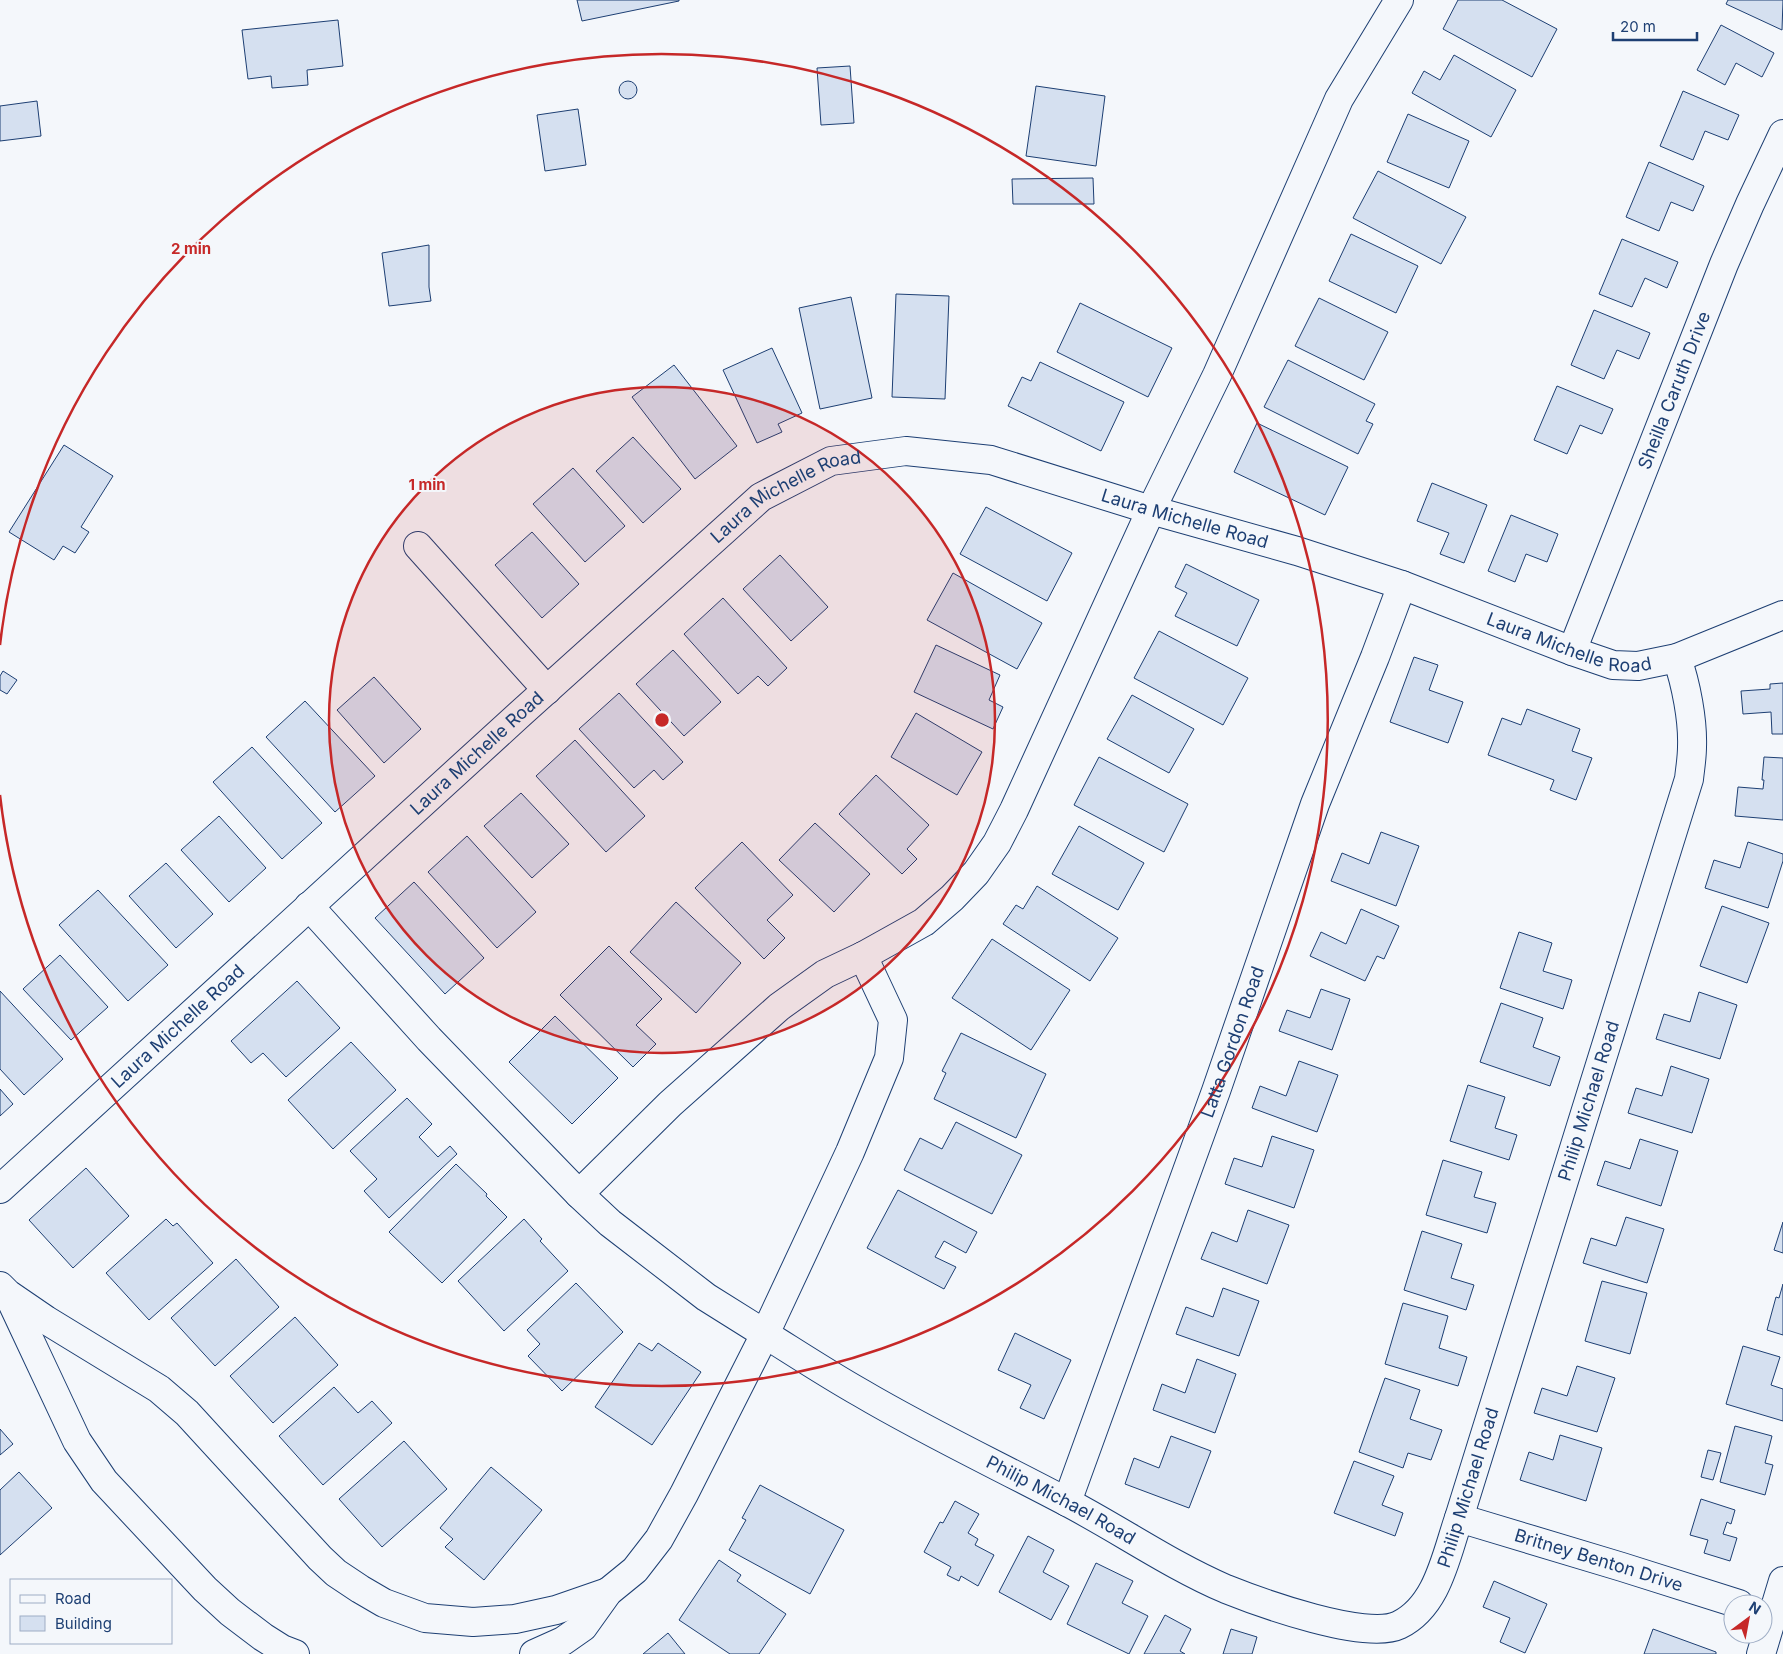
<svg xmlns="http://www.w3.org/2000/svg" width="1783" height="1654" viewBox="0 0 1783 1654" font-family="Inter,sans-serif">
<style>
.building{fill:#d5e0f0;stroke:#1d3f73}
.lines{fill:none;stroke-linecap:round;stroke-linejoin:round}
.minor-casing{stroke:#1d3f73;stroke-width:30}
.minor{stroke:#f4f7fb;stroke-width:28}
.ring{fill:none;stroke:#c62828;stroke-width:2.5}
.labels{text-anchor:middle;stroke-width:4;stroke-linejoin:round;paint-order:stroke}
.street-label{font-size:18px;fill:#1d3f73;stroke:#f4f7fb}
.centre{fill:#c62828;stroke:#f4f7fb;stroke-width:2.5}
.ring-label{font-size:15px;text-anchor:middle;font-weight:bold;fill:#c62828;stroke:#f4f7fb;stroke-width:4;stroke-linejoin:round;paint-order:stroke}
</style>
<rect width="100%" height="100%" fill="#f4f7fb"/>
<g class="building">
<path d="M577,0H679V1L582,21Z"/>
<path d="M1458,0H1502L1557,29L1532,77L1443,29Z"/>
<path d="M1728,0H1783L1782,30L1726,4Z"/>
<path d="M338,20L343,66L307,70L308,85L272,88L271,76L248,79L242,30Z"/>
<path d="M1721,25L1774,53L1762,77L1736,63L1725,85L1697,70Z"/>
<path d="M1454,55L1516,90L1491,137L1412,93L1424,71L1440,80Z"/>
<path d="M850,66L854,123L821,125L817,68Z"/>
<circle cx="628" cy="90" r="9"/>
<path d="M1036,86L1105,96L1096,166L1026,156Z"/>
<path d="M1683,91L1739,115L1728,140L1705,131L1693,160L1660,146Z"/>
<path d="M37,101L41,136L0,141V106Z"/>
<path d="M578,109L586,165L545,171L537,115Z"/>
<path d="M1408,114L1469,141L1449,188L1387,162Z"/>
<path d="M1649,162L1704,186L1693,211L1671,202L1659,231L1626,217Z"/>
<path d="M1378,171L1466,217L1441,264L1353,218Z"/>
<path d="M1093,178L1094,204H1013L1012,179Z"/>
<path d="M1351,234L1418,266L1396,313L1329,281Z"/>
<path d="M1622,239L1678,262L1667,288L1645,278L1632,307L1599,294Z"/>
<path d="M429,245V287L431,301L389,306L382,253Z"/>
<path d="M896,294L949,296L945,399L892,397Z"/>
<path d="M851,297L872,398L820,409L799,308Z"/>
<path d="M1319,298L1388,332L1364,380L1295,346Z"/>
<path d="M1080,303L1172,348L1148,397L1057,352Z"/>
<path d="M1594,310L1650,333L1639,359L1617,350L1604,379L1571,365Z"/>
<path d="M772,348L802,413L778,424L782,432L757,443L723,370Z"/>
<path d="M1288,360L1375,404L1366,421L1373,424L1358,454L1264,407Z"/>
<path d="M1040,362L1124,402L1101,451L1008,406L1022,377L1031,381Z"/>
<path d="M674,365L737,446L695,479L632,397Z"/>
<path d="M1557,386L1613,409L1602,434L1580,425L1567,454L1534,440Z"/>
<path d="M1257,423L1348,467L1325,515L1234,472Z"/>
<path d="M633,437L681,489L643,523L596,471Z"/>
<path d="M64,445L113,476L81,527L89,532L75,553L63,546L54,560L9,532Z"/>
<path d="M573,468L625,526L585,562L533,504Z"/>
<path d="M1432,483L1487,505L1464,563L1440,554L1449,533L1417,521Z"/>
<path d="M986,507L1072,553L1047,601L960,554Z"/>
<path d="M1511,515L1558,534L1547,562L1526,554L1515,582L1488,571Z"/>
<path d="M532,532L579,584L542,618L495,565Z"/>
<path d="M780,555L828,607L791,641L743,589Z"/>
<path d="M1186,564L1259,600L1237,646L1175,616L1187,593L1175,587Z"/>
<path d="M953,573L1042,623L1017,669L927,620Z"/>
<path d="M723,598L787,668L768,686L758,676L738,694L684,634Z"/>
<path d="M1159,631L1248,678L1223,725L1134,678Z"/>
<path d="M936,645L1000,675L989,700L1003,707L993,729L914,692Z"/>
<path d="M673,650L721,702L684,736L636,684Z"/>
<path d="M1414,657L1438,665L1429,690L1463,702L1448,743L1390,722Z"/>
<path d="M3,671L17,680L7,694L0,690V676Z"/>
<path d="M374,677L421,729L384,763L337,710Z"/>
<path d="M1783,683V734H1772L1771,712L1743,714L1741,691L1770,689V684Z"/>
<path d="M619,693L683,762L663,780L654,770L634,788L579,729Z"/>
<path d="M1132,695L1194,729L1169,773L1107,739Z"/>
<path d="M305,701L375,776L335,812L266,737Z"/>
<path d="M1527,709L1580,729L1572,751L1592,758L1576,800L1550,790L1554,780L1488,755L1502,718L1521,725Z"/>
<path d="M916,713L982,752L957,795L891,757Z"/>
<path d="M575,740L645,816L606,852L536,776Z"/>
<path d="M252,747L322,823L282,859L213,782Z"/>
<path d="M1099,757L1188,804L1164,852L1074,805Z"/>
<path d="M1764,757L1783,758V820L1735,816L1738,787L1763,789L1764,780H1762Z"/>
<path d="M876,775L929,825L907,849L917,859L902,874L839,814Z"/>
<path d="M521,793L569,844L532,878L484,826Z"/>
<path d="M219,816L266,868L229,902L181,850Z"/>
<path d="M815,823L870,874L834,912L779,860Z"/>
<path d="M1079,826L1144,863L1118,910L1052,874Z"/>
<path d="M1381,832L1419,846L1396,906L1331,881L1342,853L1369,864Z"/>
<path d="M467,836L536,912L497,948L428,872Z"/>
<path d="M742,842L793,895L767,920L785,938L764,959L695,888Z"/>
<path d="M1748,842L1783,854V861L1768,908L1705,888L1714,860L1740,868Z"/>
<path d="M166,863L213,914L176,948L129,896Z"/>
<path d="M414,882L484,958L445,994L375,918Z"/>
<path d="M1037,886L1118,938L1090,981L1003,924L1016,905L1023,909Z"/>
<path d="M98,890L168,965L128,1001L59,925Z"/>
<path d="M676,902L741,963L696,1013L630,952Z"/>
<path d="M1722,906L1769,923L1747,983L1700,966Z"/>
<path d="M1361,909L1399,926L1384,959L1377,956L1365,981L1310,956L1321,932L1346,944Z"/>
<path d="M1519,932L1552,943L1543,971L1572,980L1563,1009L1500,988Z"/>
<path d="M992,939L1070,990L1031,1050L952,998Z"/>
<path d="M609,946L662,999L636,1025L656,1044L633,1067L560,995Z"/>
<path d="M60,955L108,1007L71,1040L23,989Z"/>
<path d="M297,981L340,1028L286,1077L263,1053L251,1063L231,1041Z"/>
<path d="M1321,989L1350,999L1332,1050L1279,1031L1287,1010L1310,1018Z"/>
<path d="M0,991L63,1059L24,1095L0,1069Z"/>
<path d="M1699,992L1737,1005L1720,1059L1656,1039L1664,1014L1690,1022Z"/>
<path d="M1501,1003L1543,1018L1533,1047L1560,1057L1550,1086L1480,1062Z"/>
<path d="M555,1016L618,1078L572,1124L509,1062Z"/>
<path d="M961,1033L1046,1074L1016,1138L934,1099L946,1073L942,1071Z"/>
<path d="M351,1042L396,1090L333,1149L288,1100Z"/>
<path d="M1299,1061L1338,1075L1317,1132L1252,1108L1260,1086L1286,1096Z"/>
<path d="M1671,1066L1709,1079L1692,1133L1628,1113L1636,1088L1662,1096Z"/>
<path d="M1468,1085L1505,1097L1495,1128L1517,1135L1509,1160L1450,1141Z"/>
<path d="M0,1089L13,1104L0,1116Z"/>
<path d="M407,1098L432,1124L419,1137L438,1157L450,1146L457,1154L389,1218L364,1191L377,1179L350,1151Z"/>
<path d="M956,1122L1022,1155L992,1214L904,1170L920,1138L942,1149Z"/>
<path d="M1272,1136L1314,1150L1294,1208L1225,1184L1234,1158L1262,1167Z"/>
<path d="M1640,1139L1678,1151L1661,1206L1597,1185L1605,1161L1630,1169Z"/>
<path d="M1443,1160L1482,1172L1474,1197L1496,1203L1487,1233L1426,1215Z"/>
<path d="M456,1164L487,1194L486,1196L507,1217L442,1283L389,1232Z"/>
<path d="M86,1168L129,1216L73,1268L29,1220Z"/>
<path d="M898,1190L977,1232L966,1253L944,1241L935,1257L956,1267L944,1289L867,1248Z"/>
<path d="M1248,1210L1289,1225L1267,1284L1201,1259L1212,1232L1237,1242Z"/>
<path d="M1626,1217L1664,1229L1647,1283L1583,1263L1591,1238L1616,1246Z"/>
<path d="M166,1219L173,1226L177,1223L213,1263L149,1320L106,1273Z"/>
<path d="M524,1219L542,1239L540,1241L568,1271L504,1331L458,1281Z"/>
<path d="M1783,1222V1253L1774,1250Z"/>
<path d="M1422,1231L1462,1244L1451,1278L1474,1285L1466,1310L1404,1290Z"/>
<path d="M236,1259L279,1307L215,1366L171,1318Z"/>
<path d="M1602,1281L1647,1293L1630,1354L1585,1341Z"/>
<path d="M576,1283L623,1332L562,1391L528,1356L540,1344L527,1330Z"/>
<path d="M1783,1284V1335L1767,1330L1776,1297L1779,1298Z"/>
<path d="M1223,1288L1259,1301L1239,1356L1176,1334L1186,1307L1213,1317Z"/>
<path d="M1403,1303L1448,1316L1439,1348L1467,1357L1458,1386L1385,1364Z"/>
<path d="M295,1317L338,1365L273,1423L230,1376Z"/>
<path d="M1015,1333L1071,1360L1044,1419L1020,1408L1031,1385L998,1370Z"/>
<path d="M639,1343L652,1351L658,1343L701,1372L652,1445L595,1407Z"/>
<path d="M1743,1346L1780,1357L1771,1385L1783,1389V1421L1726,1404Z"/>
<path d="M1197,1359L1236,1374L1215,1433L1153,1410L1162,1384L1185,1393Z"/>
<path d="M1577,1366L1615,1378L1597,1432L1534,1413L1542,1388L1567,1396Z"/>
<path d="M1385,1378L1420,1390L1410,1419L1442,1430L1431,1460L1408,1453L1403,1468L1359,1452Z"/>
<path d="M334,1387L358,1413L372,1401L392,1423L323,1485L279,1436Z"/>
<path d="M1735,1426L1772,1436L1765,1463L1773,1465L1765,1495L1720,1482Z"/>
<path d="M0,1429L13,1444L0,1455Z"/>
<path d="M1560,1435L1602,1448L1586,1501L1520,1480L1529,1452L1553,1460Z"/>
<path d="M1171,1436L1211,1451L1189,1508L1125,1484L1134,1458L1159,1468Z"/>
<path d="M404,1441L447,1489L382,1547L339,1499Z"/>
<path d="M1708,1450L1721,1453L1713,1480L1701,1477Z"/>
<path d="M1354,1461L1394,1476L1382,1505L1403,1513L1395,1536L1334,1513Z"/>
<path d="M491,1467L542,1510L484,1580L445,1547L453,1539L440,1528Z"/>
<path d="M19,1472L52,1508L0,1555V1490Z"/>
<path d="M760,1485L844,1530L810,1594L729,1550L746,1520L742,1518Z"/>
<path d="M1701,1499L1735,1510L1731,1524L1727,1522L1723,1534L1737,1538L1730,1561L1704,1553L1708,1540L1690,1535Z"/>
<path d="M955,1501L979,1514L968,1533L978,1539L975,1545L994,1555L978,1586L961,1576L959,1581L947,1575L951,1567L924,1552L940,1522L943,1523Z"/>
<path d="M1028,1536L1054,1550L1043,1572L1069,1586L1051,1620L999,1592Z"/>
<path d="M719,1560L741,1575L737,1581L786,1614L759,1654H730L679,1620Z"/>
<path d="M1096,1563L1133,1581L1122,1603L1148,1616L1129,1654L1067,1624Z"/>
<path d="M1494,1581L1547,1604L1525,1653L1500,1642L1510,1618L1483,1607Z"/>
<path d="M1165,1615L1191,1629L1180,1651L1185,1654H1144Z"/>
<path d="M1231,1629L1257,1637L1252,1654H1223Z"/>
<path d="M1653,1629L1716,1652V1654H1644Z"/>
<path d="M668,1633L685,1654H643Z"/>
</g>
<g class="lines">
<g class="minor-casing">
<g id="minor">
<path d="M418,546L547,690"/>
<path id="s1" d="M1572,651L1724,264L1750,204L1783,134"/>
<path d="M309,906L429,1039L579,1194L670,1104L779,1007L825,974L863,956L924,922L952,898L976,873L997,843L1014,810L1151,510L1217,375L1339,99L1399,0"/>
<path id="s2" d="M863,956L893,1020L889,1058L850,1152L765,1334C797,1354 829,1375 861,1393C927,1432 997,1465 1065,1501C1119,1529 1170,1565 1226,1589C1261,1603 1366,1641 1399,1625C1438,1606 1446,1555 1459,1518L1689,779C1690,769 1692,758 1692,747C1693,720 1686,684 1677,658"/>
<path id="s3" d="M0,1189L520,714L761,497L831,461L906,451L991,460L1151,510L1297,551L1402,585L1572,651L1613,665L1638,666L1677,658L1783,615"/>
<path d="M0,1286L8,1294L46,1320L159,1389L187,1413L320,1558L336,1573L360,1589L384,1603L425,1618L473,1622L515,1619L556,1610L608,1592"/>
<path d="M9,1296L77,1441L104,1481L205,1589L230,1612L263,1637L282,1649L295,1654"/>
<path id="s4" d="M1067,1502L1216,1091L1315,804L1375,657L1402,585"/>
<path id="s5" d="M1459,1518L1622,1567L1739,1604"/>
<path d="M534,1654L563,1641L583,1627L608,1592L635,1570L659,1539L684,1494L765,1334L706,1297L610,1223L579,1194"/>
<path d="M1761,1654L1783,1581"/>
</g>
</g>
<use href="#minor" class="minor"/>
</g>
<circle cx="662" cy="720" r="333" fill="#c62828" fill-opacity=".12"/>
<g class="ring">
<circle cx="662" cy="720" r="333"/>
<path d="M0 645A666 666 0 1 1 0 795"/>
</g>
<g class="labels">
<g class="street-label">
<text dy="6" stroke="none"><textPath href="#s1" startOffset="280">Sheilla Caruth Drive</textPath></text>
<text dy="6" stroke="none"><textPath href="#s3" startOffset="1051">Laura Michelle Road</textPath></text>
<text dy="6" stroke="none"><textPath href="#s3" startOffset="1471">Laura Michelle Road</textPath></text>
<text dy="6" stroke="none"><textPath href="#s3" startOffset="1876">Laura Michelle Road</textPath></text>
<text dy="6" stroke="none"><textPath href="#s3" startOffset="646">Laura Michelle Road</textPath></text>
<text dy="6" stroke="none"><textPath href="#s3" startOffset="241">Laura Michelle Road</textPath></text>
<text dy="6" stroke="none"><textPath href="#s4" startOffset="489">Latta Gordon Road</textPath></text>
<text dy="6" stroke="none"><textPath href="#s2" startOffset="1681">Philip Michael Road</textPath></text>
<text dy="6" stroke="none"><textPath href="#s2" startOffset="1276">Philip Michael Road</textPath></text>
<text dy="6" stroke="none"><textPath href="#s2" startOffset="751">Philip Michael Road</textPath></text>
<text dy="6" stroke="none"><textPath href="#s5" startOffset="146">Britney Benton Drive</textPath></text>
</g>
</g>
<circle cx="662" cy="720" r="8" class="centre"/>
<g class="ring-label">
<text x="191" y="254">2 min</text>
<text x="427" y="490">1 min</text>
</g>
<rect x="10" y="1579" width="162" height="65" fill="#f4f7fb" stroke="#9eadc5"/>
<rect x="20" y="1595" width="25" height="8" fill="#f4f7fb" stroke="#9eadc5"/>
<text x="55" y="1604" font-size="15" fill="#1d3f73">Road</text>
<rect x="20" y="1616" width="25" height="15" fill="#d5e0f0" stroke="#9eadc5"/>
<text x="55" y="1629" font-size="15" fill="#1d3f73">Building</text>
<g transform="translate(1748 1619) rotate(32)"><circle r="24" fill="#f4f7fb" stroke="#9eadc5"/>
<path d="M0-4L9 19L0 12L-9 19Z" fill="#c62828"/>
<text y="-8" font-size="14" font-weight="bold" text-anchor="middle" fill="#1d3f73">N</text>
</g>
<path d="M1613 32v8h84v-8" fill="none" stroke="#1d3f73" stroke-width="2.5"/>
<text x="1620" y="32" font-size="15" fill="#1d3f73" stroke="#f4f7fb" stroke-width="4" paint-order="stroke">20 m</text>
</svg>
